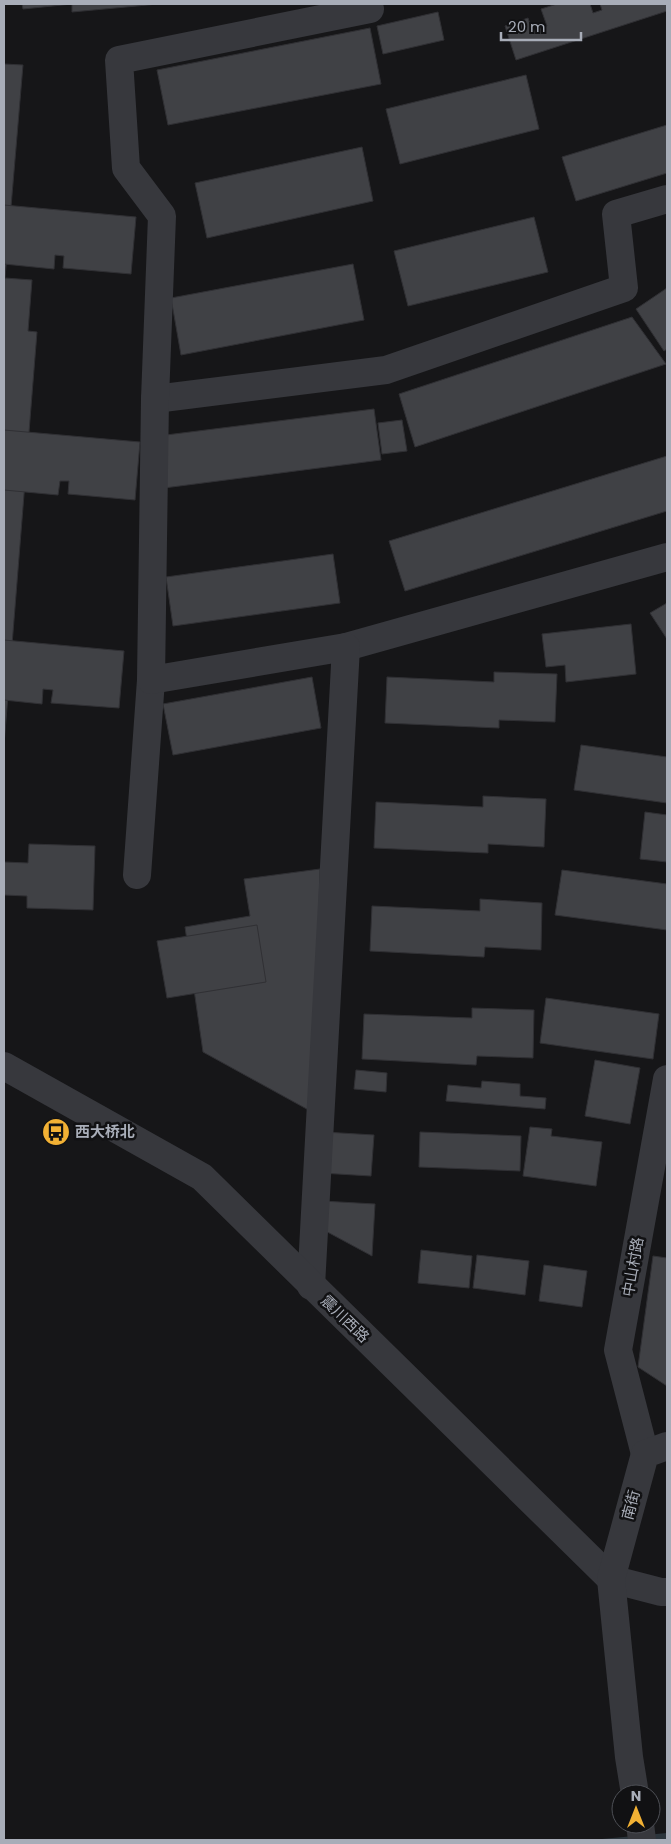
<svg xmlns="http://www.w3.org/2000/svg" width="671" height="1844" viewBox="0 0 671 1844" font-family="Poppins,'Noto Sans SC',sans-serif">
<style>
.water{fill:#2c353c}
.building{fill:#404145;stroke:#303034}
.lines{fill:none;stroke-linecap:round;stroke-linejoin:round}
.minor{stroke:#37383d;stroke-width:28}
.tertiary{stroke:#37383d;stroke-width:28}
.labels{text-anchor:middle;stroke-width:5;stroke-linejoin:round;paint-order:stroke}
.poi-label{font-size:15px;font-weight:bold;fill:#a8adb8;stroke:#111113;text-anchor:start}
.street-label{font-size:15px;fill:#a8adb8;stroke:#111113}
</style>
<rect width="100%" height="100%" fill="#161618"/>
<path class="water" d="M667,1833V1840H591Z"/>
<g class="building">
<path d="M22,4H158L72,12V4L23,9Z"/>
<path d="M557,4H590L593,13L602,10L600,4H667V11L516,60L505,26L528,18L532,31L547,26L541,9Z"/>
<path d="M438,12L444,40L383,54L377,26Z"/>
<path d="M370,28L381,84L168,125L157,70Z"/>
<path d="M4,64L23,65L5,278L32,280L28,331L37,332L4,745Z"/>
<path d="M526,75L539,129L400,164L386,109Z"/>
<path d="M667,125V173L576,201L562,157Z"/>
<path d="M362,147L373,201L207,238L195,183Z"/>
<path d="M4,205L136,217L131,274L63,268L64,256L55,255L54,269L4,264Z"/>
<path d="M534,217L548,272L408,306L394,251Z"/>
<path d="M353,264L364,320L181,355L171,298Z"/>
<path d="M667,288V349L664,351L636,309Z"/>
<path d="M632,317L666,364L415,447L399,394Z"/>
<path d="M374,409L381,460L164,488L158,436Z"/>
<path d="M402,420L407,451L382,454L378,423Z"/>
<path d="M4,430L140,442L135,500L68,494L69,481H60L58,495L4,490Z"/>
<path d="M667,456V511L405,591L389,541Z"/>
<path d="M333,554L340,603L173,626L166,577Z"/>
<path d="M667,603V639L650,613Z"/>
<path d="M631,624L636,674L566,682L565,665L546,667L542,634Z"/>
<path d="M4,640L124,651L119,708L51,703L53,690L43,689L42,704L4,700Z"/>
<path d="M494,672L557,674L555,722L499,720V728L385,723L387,677L494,682Z"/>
<path d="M312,677L321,728L173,755L163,704Z"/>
<path d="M581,745L667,757V803L574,790Z"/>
<path d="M483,796L546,799L544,847L488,844V853L374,848L376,802L483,807Z"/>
<path d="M645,812L667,815V862L640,859Z"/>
<path d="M29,844L95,846L93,910L27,908V896L4,895V862L28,863Z"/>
<path d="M320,869L314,1113L203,1052L185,927L250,916L244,879Z"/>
<path d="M562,870L667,884V930L555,915Z"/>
<path d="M480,899L542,903L541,950L485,947L484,957L370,951L372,906L480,911Z"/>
<path d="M257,925L266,982L167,998L157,941Z"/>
<path d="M546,998L659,1014L653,1059L540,1043Z"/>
<path d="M472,1008L534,1010L533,1058L477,1056L476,1065L362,1059L364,1014L472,1018Z"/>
<path d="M595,1060L640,1068L630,1124L585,1116Z"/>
<path d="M356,1070L387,1073L386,1092L354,1089Z"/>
<path d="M482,1081L520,1084V1096L546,1098L545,1109L446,1101L448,1085L481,1088Z"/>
<path d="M530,1127L552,1129L551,1136L602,1142L596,1186L523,1176Z"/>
<path d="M324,1132L374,1135L371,1176L321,1173Z"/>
<path d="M420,1132L521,1136L520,1171L419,1167Z"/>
<path d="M322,1201L375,1204L372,1256L320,1228Z"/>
<path d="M421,1250L472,1256L469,1288L418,1283Z"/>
<path d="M477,1255L529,1261L525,1295L473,1288Z"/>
<path d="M653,1256L667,1258V1386L638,1367Z"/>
<path d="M544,1265L587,1271L582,1307L539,1301Z"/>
</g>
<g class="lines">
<g class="minor">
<path d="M155,399L386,370L624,288L616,214L667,199"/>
<path d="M346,647L667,557"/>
<path d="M137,875L151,680"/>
<path d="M311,1286L346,647L151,680L155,399L162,216L126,168L119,60L370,9"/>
</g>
<g class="tertiary">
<path d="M4,1066L202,1177L611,1579L661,1592H667"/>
<path d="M645,1454L618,1350L667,1079"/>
<path d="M635,1794L629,1757L611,1579L645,1454L667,1446"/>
<path d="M640,1824L642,1840"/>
</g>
</g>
<defs>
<g id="bus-disc" transform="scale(1.4375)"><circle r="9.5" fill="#f2b134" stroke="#111113"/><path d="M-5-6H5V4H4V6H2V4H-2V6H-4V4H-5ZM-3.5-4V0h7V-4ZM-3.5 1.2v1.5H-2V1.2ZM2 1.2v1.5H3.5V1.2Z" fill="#111"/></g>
</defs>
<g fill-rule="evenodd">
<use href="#bus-disc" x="56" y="1132"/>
</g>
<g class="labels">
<g class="poi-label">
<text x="75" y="1137">西大桥北</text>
</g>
<g class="street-label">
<text transform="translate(633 1267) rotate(-80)" y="5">中山村路</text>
<text transform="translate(345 1319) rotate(44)" y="5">震川西路</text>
<text transform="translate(631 1505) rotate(-75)" y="5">南街</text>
</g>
</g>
<rect width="671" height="1844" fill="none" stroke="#a8adb8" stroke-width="10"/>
<g transform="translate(636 1809)"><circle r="24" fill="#111113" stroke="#4d4f55"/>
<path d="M0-4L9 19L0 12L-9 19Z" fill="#f2b134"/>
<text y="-8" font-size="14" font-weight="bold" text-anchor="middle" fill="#a8adb8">N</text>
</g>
<path d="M501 32v8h80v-8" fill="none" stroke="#a8adb8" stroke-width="2.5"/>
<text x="508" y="32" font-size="15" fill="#a8adb8" stroke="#111113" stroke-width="4" paint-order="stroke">20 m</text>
</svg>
